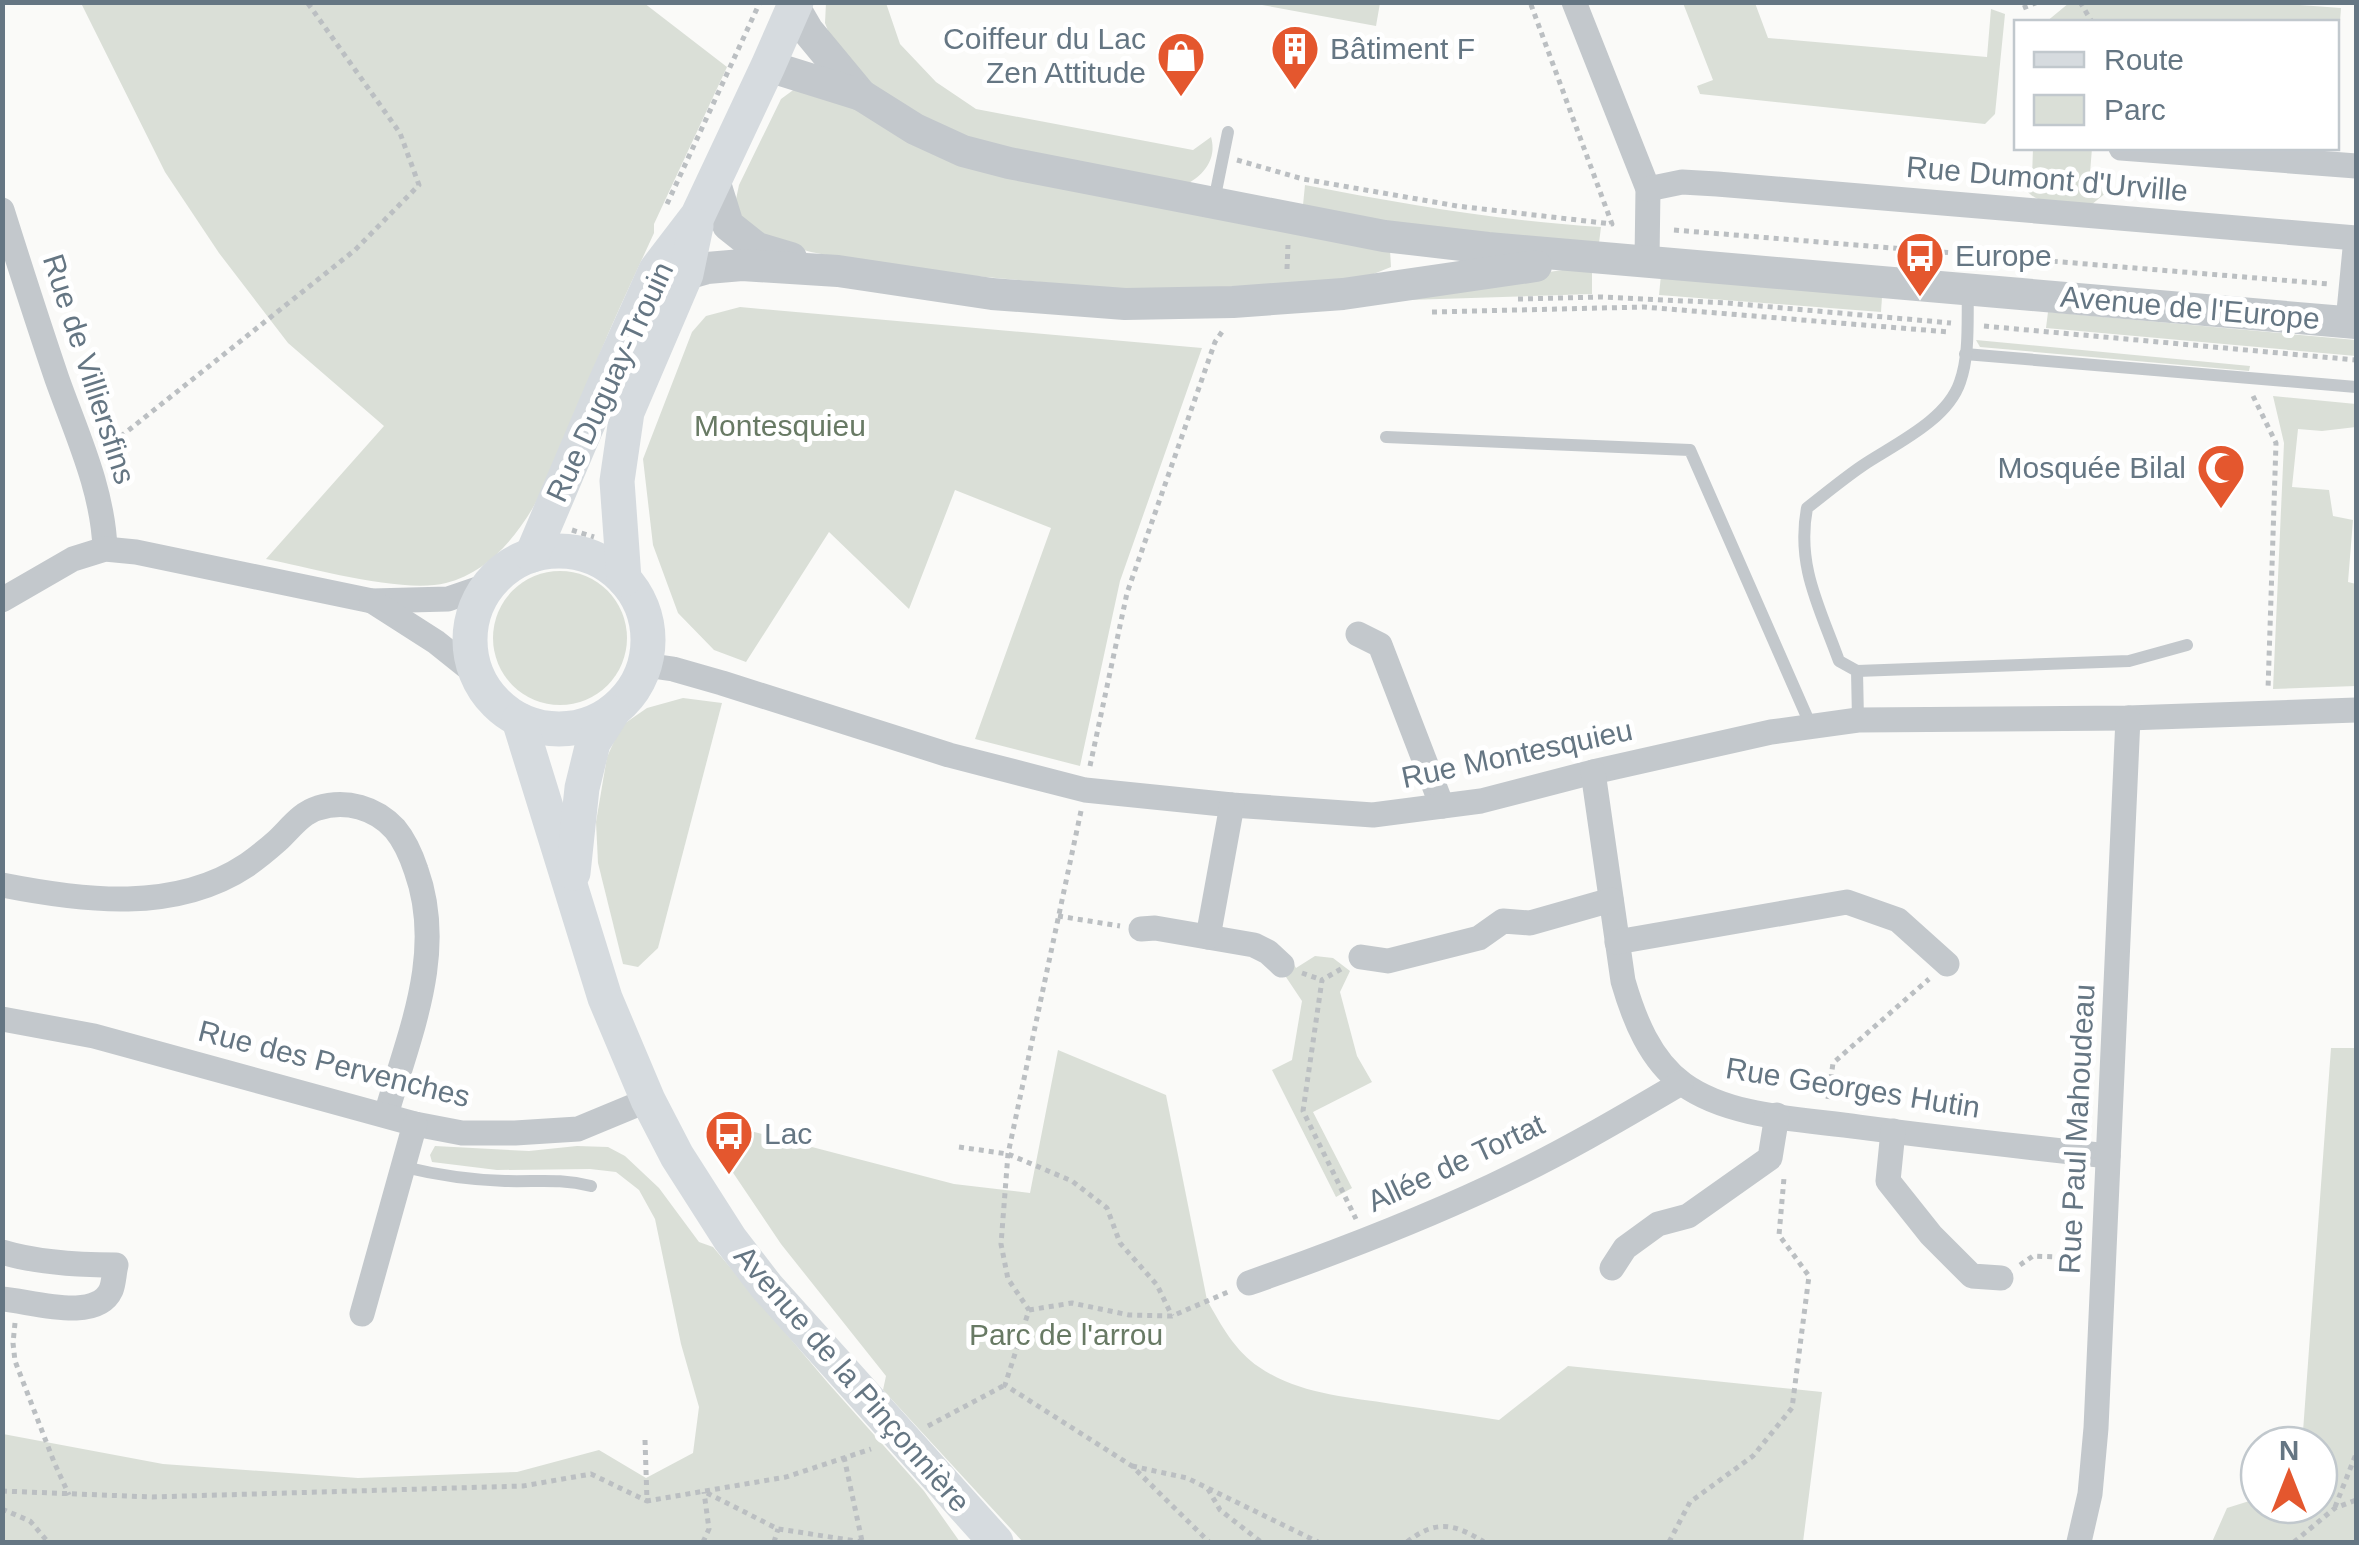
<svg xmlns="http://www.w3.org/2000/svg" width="2359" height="1545" viewBox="0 0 2359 1545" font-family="Arial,sans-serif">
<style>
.green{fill:#dadfd7}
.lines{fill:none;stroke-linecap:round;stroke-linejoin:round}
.path{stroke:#bbbfc2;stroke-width:5;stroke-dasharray:5 5;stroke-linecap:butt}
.service{stroke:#c3c8cc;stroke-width:12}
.minor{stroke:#c3c8cc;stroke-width:25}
.tertiary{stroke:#c3c8cc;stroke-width:32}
.secondary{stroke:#d6dbdf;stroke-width:35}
.labels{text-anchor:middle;stroke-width:10;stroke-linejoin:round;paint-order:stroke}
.poi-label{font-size:30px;fill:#657683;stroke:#fff;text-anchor:start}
.street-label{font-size:30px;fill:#657683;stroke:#fff}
.park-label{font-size:30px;fill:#687a64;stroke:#fff}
</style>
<rect width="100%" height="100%" fill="#fafaf8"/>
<g class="green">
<path d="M81,3H644L727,67L654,224V233C635,275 615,316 598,358C566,432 534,560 446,583C403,594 312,568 266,559L384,426L288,343L219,253L165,172Z"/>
<path d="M826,3H886L900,44L936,82L976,109L1193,150L1211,137C1217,158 1205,174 1187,184L987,147L932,124L876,88L832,41L825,23Z"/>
<path d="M1251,3H1380L1376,26Z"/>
<path d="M1683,3H1755L1768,38L1987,57L1991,9L2005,14L1995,114L1985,124L1700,94L1697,86L1713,80Z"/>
<path d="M2274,3L2341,8L2337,62L2336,22H2046L2069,3Z"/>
<path d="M796,88L876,116L1390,250L1391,267L1361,279L1320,285L1125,290L899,269L811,252L775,242L742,222L735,204L739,185L781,99Z"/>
<path d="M2033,148H2092L2089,186L2107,188V192L2091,205C2064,204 2031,209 2020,179L2032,178Z"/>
<path d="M1305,185C1403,204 1501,221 1601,227L1599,243L1421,228L1303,205Z"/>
<path d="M1569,269L1592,271V294L1377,301L1376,298Z"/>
<path d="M1661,275L1882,297L1881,312L1659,295Z"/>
<path d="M740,307L1202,348L1120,581L1080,766L975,739L1051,528L955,490L909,609L829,532L746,662L714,650L678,613L653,545L643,459L692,332L706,316Z"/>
<path d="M2048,312L2356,340V356L2046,328Z"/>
<path d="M1976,340L2250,366L2249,371L1980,347Z"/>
<path d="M2273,396L2356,404V427L2322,431L2298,429L2292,487L2329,490L2333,516L2353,520L2348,582L2356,584V686L2273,689L2284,443Z"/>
<circle cx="560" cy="638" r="67"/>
<path d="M683,698L722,703L658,948L638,967L623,964L598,863L596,822L607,757L621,726L647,708Z"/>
<path d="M1315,956L1333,958L1350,971L1340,992L1357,1056L1372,1082L1313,1112L1352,1188L1336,1197L1272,1070L1292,1060L1302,1001L1280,968L1292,961L1296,968Z"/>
<path d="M2331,1048H2356V1542H2212L2227,1508L2259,1498V1505H2319V1445H2302Z"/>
<path d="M1058,1050L1166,1095L1207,1300C1221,1325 1235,1351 1259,1367C1298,1394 1347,1397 1392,1404C1427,1409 1463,1414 1499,1420L1568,1366L1822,1392L1803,1542H1023L883,1390L886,1376L781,1244L705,1131L720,1123L954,1184L1030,1193Z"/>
<path d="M435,1146L529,1151L577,1146L608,1147L625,1156L659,1188L699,1242L713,1247L828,1383L924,1491L960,1542H3V1434L163,1464L358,1478L517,1472L599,1450L646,1478L693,1453L699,1407L681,1344L655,1219L639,1190L616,1172L590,1169L497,1170L432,1162L430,1155Z"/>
</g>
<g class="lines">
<g class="path">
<path d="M2080,2L2092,22"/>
<path d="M2023,8L2038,2"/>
<path d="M1237,160L1303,179L1457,206L1612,224L1530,2"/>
<path d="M667,204L760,2"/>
<path d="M1674,230L2329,284"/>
<path d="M1287,269L1288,245"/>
<path d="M1518,299L1602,297L1727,303L1951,323"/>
<path d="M1432,312L1644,307L1949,332"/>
<path d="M1984,326L2356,360"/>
<path d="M2253,396L2276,443L2268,690"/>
<path d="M105,449L355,250L419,185L400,133L307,2"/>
<path d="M572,530L594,537"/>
<path d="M1090,766L1127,593L1215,342L1224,329"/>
<path d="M1081,811L1008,1154L1001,1244L1008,1279L1029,1310L1005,1385L1132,1466L1209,1542"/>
<path d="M1058,916L1120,926"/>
<path d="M1341,969L1322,980L1303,1111L1356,1219"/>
<path d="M1302,973L1322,980"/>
<path d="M1828,1099L1833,1063L1929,979"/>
<path d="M959,1147L1008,1154L1072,1181L1107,1208L1120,1243L1157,1285L1172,1316"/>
<path d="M2020,1265L2033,1256L2081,1258"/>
<path d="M1029,1310L1072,1303L1129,1315L1172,1316L1228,1292"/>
<path d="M15,1323L13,1343L15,1361L54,1462L69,1495"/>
<path d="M928,1426L1005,1385"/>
<path d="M645,1440L647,1501L786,1477L871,1449"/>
<path d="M844,1457L862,1541"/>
<path d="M1132,1466L1187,1478L1318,1542"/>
<path d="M1208,1489L1220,1510L1261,1542"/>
<path d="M2,1491L152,1497L523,1486L591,1474L647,1501"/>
<path d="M707,1493L778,1529L863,1542"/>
<path d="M2335,1507L2356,1454"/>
<path d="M2,1509L30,1521L48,1542"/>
<path d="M703,1542L709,1529L704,1492"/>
<path d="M774,1542L778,1529"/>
<path d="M1407,1542C1436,1519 1455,1524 1484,1542"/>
<path d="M1669,1542L1690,1502L1753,1456L1792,1408L1809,1276L1779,1235L1784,1178"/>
<path d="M2294,1542L2335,1508L2356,1500"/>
</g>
<g class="service">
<path d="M1214,201L1228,132"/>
<path d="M1965,354L2356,387"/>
<path d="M1386,437L1690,450L1811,726"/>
<path d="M1857,671L2129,661L2187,645"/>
<path d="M1858,720L1857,671L1839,661C1820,608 1796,566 1807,508C1825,494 1843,479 1862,466C1893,445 1947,421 1960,382C1970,354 1967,320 1968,290"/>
<path d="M404,1167C437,1175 471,1180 505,1181C537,1182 559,1178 591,1186"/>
</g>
<g class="minor">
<path d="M1574,2L1648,189L1647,260"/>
<path d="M2121,148L2356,166"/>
<path d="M1648,189L1682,182L1717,184L2356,238L2348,322"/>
<path d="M2,210C20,267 38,323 57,379C77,435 103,490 105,549"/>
<path d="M2,600L73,559L105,549L136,552L372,601L448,599L489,585"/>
<path d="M372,601L436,642L476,674"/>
<path d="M1358,634L1380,645L1442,806"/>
<path d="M645,665L673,669L722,683L949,755L1085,790L1232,805L1373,815L1481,801L1593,772L1771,732L1858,720L2128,718L2356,710"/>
<path d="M1593,772L1623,981C1634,1019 1650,1060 1683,1084C1730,1118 1803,1119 1859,1127C1942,1138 2025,1147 2108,1156"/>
<path d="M2,885C83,901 175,913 247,865C257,858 268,849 277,841C290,829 301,813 318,808C346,799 376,808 395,829C405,841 411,855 416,870C446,953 409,1034 386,1115"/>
<path d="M1141,929L1155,928L1254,945L1268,952L1282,965"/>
<path d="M1208,937L1232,805"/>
<path d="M1617,942L1847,902L1898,920L1947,964"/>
<path d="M1361,957L1388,961L1479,938L1503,921L1530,923L1611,900"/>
<path d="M2,1019L94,1036L415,1124L462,1133H515L578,1129L648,1100"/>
<path d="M1893,1131L1888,1181L1931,1235L1972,1276L2001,1278"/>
<path d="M2,1252C38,1263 78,1265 116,1265C114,1272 114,1283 111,1290C96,1323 31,1301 2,1299"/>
<path d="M1612,1268L1625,1248L1658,1224L1688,1216L1770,1158L1777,1115"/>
<path d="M1249,1283C1332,1254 1413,1223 1492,1186C1557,1156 1620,1119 1681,1083"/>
<path d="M362,1314L415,1124"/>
<path d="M2079,1542L2090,1494L2096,1428L2128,718"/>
</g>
<g class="tertiary">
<path d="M794,7L808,31L861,95"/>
<path d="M768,66L861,95L915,129L963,151L1009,163L1384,236L1488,248L2356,323"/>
<path d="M714,180L728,225L757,248L791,258"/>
<path d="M686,274L707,268L742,265L838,271L992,294L1125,304L1233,302L1343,294L1536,266"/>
</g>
<g class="secondary">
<circle cx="559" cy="640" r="89"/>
<path d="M532,555L603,388L656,270L698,215L768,66L796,2"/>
<path d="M624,579L617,481L627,412L686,274L696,226"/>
<path d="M519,720L605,998L648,1100L677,1156L730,1239L767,1287L996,1542"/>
<path d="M573,873L582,788L593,743L612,713"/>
</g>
</g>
<defs>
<g id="building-pin" transform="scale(2.5)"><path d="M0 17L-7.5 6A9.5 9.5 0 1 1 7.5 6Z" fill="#e4572e" stroke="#fff"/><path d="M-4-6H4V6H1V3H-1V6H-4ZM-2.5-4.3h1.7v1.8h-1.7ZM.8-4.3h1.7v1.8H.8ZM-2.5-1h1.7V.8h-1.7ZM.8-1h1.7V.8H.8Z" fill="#fff"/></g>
<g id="shop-pin" transform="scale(2.5)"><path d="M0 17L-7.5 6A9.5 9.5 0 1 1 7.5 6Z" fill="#e4572e" stroke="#fff"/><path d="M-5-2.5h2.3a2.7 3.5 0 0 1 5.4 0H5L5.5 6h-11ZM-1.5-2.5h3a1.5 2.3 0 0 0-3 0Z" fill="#fff"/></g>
<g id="bus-pin" transform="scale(2.5)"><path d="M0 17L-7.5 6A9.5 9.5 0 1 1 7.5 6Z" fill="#e4572e" stroke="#fff"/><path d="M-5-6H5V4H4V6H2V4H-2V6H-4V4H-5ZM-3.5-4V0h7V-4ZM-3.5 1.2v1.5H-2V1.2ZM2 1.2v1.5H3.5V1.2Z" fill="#fff"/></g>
<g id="mosque-pin" transform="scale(2.5)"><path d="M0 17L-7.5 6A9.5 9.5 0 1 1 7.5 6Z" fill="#e4572e" stroke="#fff"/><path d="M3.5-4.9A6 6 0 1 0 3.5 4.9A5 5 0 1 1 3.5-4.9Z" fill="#fff"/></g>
</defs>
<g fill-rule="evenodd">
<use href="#building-pin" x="1295" y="49"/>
<use href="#shop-pin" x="1181" y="56"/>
<use href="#bus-pin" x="1920" y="256"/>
<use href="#mosque-pin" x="2221" y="468"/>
<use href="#bus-pin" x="729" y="1134"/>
</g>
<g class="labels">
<g class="poi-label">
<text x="1146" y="49" text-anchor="end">Coiffeur du Lac<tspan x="1146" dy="34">Zen Attitude</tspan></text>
<text x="1330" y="59">Bâtiment F</text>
<text x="1955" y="266">Europe</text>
<text x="2186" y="478" text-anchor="end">Mosquée Bilal</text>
<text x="764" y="1144">Lac</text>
</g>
<g class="street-label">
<text transform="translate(2047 179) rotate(5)" y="10">Rue Dumont d'Urville</text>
<text transform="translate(2190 308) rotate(5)" y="10">Avenue de l'Europe</text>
<text transform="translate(89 369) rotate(72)" y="10">Rue de Villiersfins</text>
<text transform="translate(610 382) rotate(-65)" y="10">Rue Duguay-Trouin</text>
<text transform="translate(1517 754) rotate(-12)" y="10">Rue Montesquieu</text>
<text transform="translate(334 1064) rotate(14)" y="10">Rue des Pervenches</text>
<text transform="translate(1853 1088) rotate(9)" y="10">Rue Georges Hutin</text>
<text transform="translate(2077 1129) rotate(-87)" y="10">Rue Paul Mahoudeau</text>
<text transform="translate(1456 1163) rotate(-25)" y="10">Allée de Tortat</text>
<text transform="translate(852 1379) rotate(49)" y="10">Avenue de la Pinçonnière</text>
</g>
<g class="park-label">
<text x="780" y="436">Montesquieu</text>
<text x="1066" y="1345">Parc de l'arrou</text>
</g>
</g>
<rect width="2359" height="1545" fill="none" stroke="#657683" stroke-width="10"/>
<rect x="2014" y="20" width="325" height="130" fill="#ffffff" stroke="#c1c8cd" stroke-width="2.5"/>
<rect x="2034" y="52" width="50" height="15" fill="#d6dbdf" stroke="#c1c8cd" stroke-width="2.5"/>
<text x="2104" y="70" font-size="30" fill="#657683">Route</text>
<rect x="2034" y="95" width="50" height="30" fill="#dadfd7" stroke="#c1c8cd" stroke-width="2.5"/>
<text x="2104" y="120" font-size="30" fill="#657683">Parc</text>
<g transform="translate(2289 1475)"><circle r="48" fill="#ffffff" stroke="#c1c8cd" stroke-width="2.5"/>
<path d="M0-8L18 38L0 25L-18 38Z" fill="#e4572e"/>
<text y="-15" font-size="28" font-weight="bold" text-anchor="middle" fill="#657683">N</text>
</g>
</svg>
